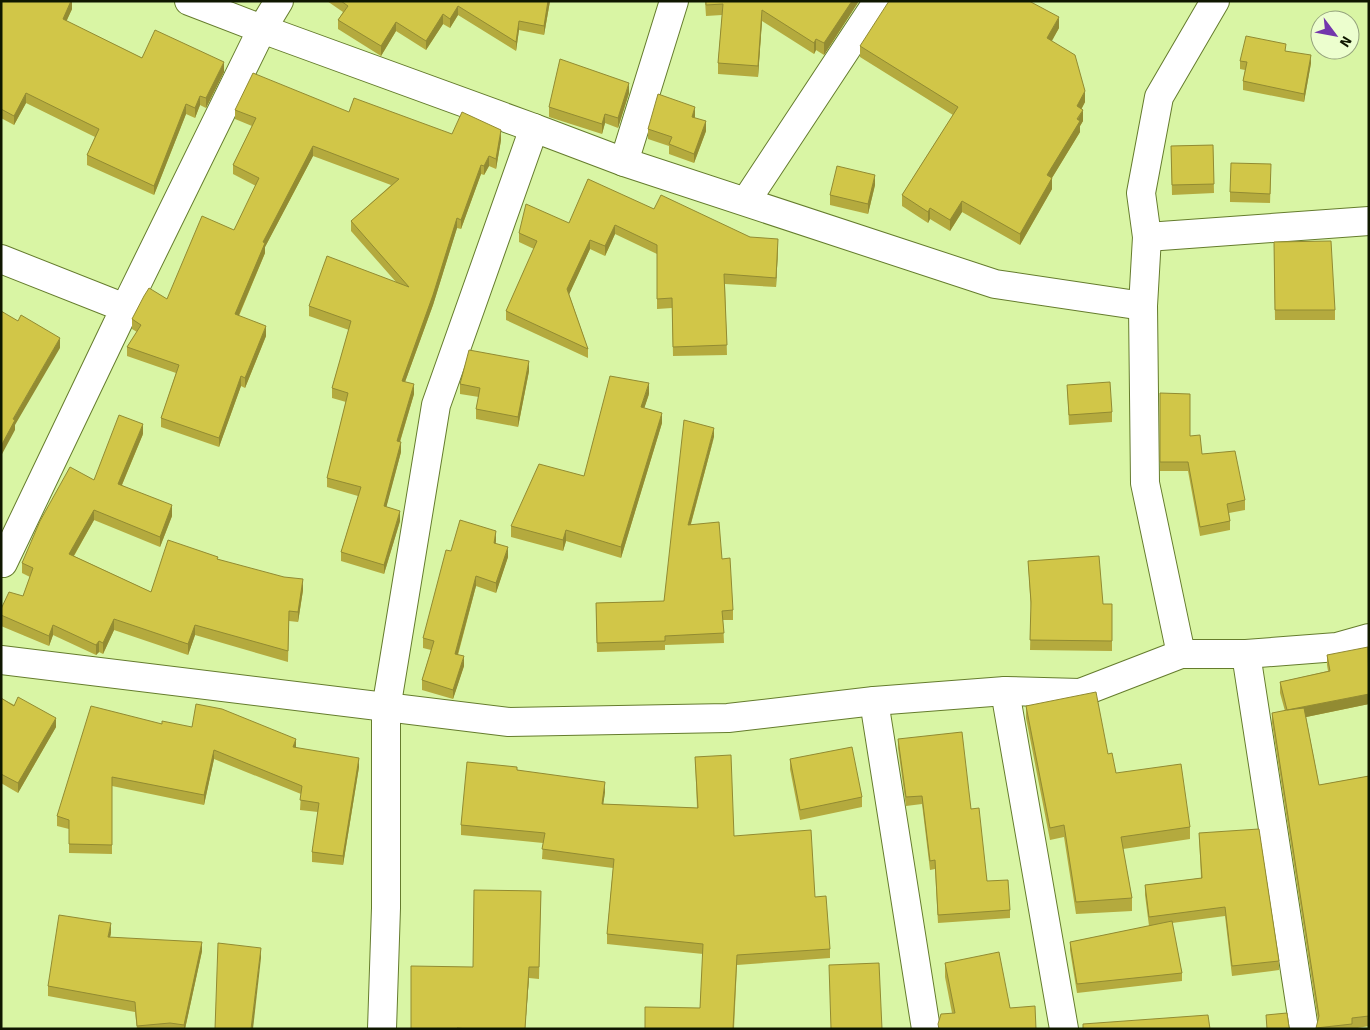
<svg xmlns="http://www.w3.org/2000/svg" width="1370" height="1030" viewBox="0 0 1370 1030" font-family="Signika,sans-serif">
<style>
.lines{fill:none;stroke-linecap:round;stroke-linejoin:round}
.minor-casing{stroke:#657c2d;stroke-width:30}
.minor{stroke:#fff;stroke-width:28}
.wall{fill:#b4aa3e}
.shaded-wall{fill:#928b32}
.building{fill:#d1c648;stroke:#928b32}
</style>
<rect width="100%" height="100%" fill="#d9f5a4"/>
<g class="lines">
<g class="minor-casing">
<g id="minor">
<path d="M279,1L262,29L534,128L436,405L386,709V908L382,1029"/>
<path d="M534,128L624,162L995,284L1143,306"/>
<path d="M624,162L674,1"/>
<path d="M746,201L878,1"/>
<path d="M1147,237L1369,221"/>
<path d="M1,259L125,308L3,563"/>
<path d="M125,308L262,29L189,1"/>
<path d="M1181,654L1145,483L1143,306L1147,237L1141,193L1159,97L1215,1"/>
<path d="M1246,654L1304,1029"/>
<path d="M1,660L509,722L728,718L874,701L1005,691L1080,693L1181,654H1246L1337,647L1369,638"/>
<path d="M1005,691L1064,1029"/>
<path d="M874,701L926,1029"/>
</g>
</g>
<use href="#minor" class="minor"/>
</g>
<g class="wall">
<path d="M1,1H72V9L66,21L142,58L224,72L206,108L200,105L195,118L186,114L154,195L87,165V155L95,137L26,103L14,125L1,118Z"/>
<path d="M327,1H550L544,35L519,30L516,51L458,15L450,28L443,24L426,50L396,31L381,56L338,29V20L343,12Z"/>
<path d="M705,1H859L824,55L816,50L814,54L762,21L758,77L718,74V63L722,15L706,16Z"/>
<path d="M1059,28L1051,41L1085,102L1081,109L1083,121L1080,126V132L1052,178V189L1020,245L962,212L950,231L930,219L928,223L902,206V195L953,115L860,57V46Z"/>
<path d="M1286,51L1311,63L1304,102L1243,90V81L1245,70L1240,69V61Z"/>
<path d="M629,93L618,128L605,123L602,134L549,117V107Z"/>
<path d="M235,110L349,112L452,134L501,140L496,169L489,166L484,175L481,174L461,229L457,228L433,305L405,382L414,394L400,442L401,452L386,507L400,521L384,574L341,561V552L358,496L327,487V478L346,402L332,398V388L349,330L309,316V306L396,282L351,231V221L391,185L313,156L265,247V253L239,316L266,336L245,388L241,386L219,447L161,427V418L176,373L127,356V347L137,332L132,329V319L167,299L234,230L256,186L233,174V165L252,126L235,119Z"/>
<path d="M695,118L706,131L694,163L669,154V146L648,139V129Z"/>
<path d="M1213,145L1214,193L1172,195L1171,146Z"/>
<path d="M1271,174L1270,203L1230,202V192Z"/>
<path d="M875,185L868,214L830,205V195Z"/>
<path d="M654,209L750,237L778,249L776,287L725,284L727,355L673,356L672,308L657,309V254L615,234L605,256L590,249L569,294L588,349V358L506,320V311L534,249L519,242V233Z"/>
<path d="M1274,242L1335,310V320H1275Z"/>
<path d="M529,371L518,427L476,419V409L479,397L460,394V384Z"/>
<path d="M1067,385L1112,412V422L1069,425Z"/>
<path d="M1160,393L1202,454L1245,500V510L1229,513L1230,521V530L1200,536L1188,471H1160Z"/>
<path d="M649,394L644,408L662,423L621,558L566,541L563,551L511,537V526L584,476Z"/>
<path d="M143,434L122,485L172,516L160,547L94,520L74,556L151,592L218,559L303,590L298,622L289,621L288,662L195,635L188,655L114,630L103,654L99,652L96,655L53,635L49,646L1,626V609L23,596L30,577L22,573V563L94,480Z"/>
<path d="M714,437L691,524L722,559L733,610V620H723L724,643L665,645V650L597,652L596,603L664,601Z"/>
<path d="M496,541L495,544L508,557L496,593L476,586L458,655L464,666L453,699L422,690V680L431,650L423,648V638L451,551Z"/>
<path d="M1028,561L1103,604H1112V651L1030,650L1031,610Z"/>
<path d="M1369,650V704L1306,717L1319,785L1369,776V1026L1352,1029H1316L1318,1020L1272,723V713L1285,711L1280,693V682L1328,671L1327,665V655Z"/>
<path d="M1,698L56,727L18,793L1,783Z"/>
<path d="M1026,706L1108,754L1116,773L1190,827V839L1123,849L1132,898V911L1076,914L1064,837L1050,840L1026,718Z"/>
<path d="M162,724L296,748L359,767L343,865L312,862V852L318,812L300,810L301,794L214,759L204,805L112,786V854L69,853V829L57,826V816Z"/>
<path d="M898,739L971,809L987,881L1010,910V918L938,923L935,869L930,870L922,804L906,806L898,748Z"/>
<path d="M695,757L734,836L815,897L830,949V958L737,965L734,1029H645L700,1008L703,954L607,944V934L613,868L542,859L543,843L461,835V825L517,770L605,792L603,804L697,808Z"/>
<path d="M790,759L862,797V807L800,820L790,769Z"/>
<path d="M1199,833L1279,961V970L1232,976L1225,916L1172,923L1182,973V981L1077,993L1070,950V942L1149,926L1145,895V885L1201,878Z"/>
<path d="M541,891L539,979L529,978L525,1029H411L473,967Z"/>
<path d="M111,933L110,937L202,951L185,1029H137L135,1012L48,996V986Z"/>
<path d="M945,963L1010,1008L952,1013L945,977Z"/>
</g>
<g class="shaded-wall">
<path d="M71,1H72V9L63,29V19Z"/>
<path d="M548,1H550L544,35V26Z"/>
<path d="M852,1H859L824,55V43Z"/>
<path d="M458,6V15L450,28V19Z"/>
<path d="M762,10V21L758,77V66Z"/>
<path d="M443,14V24L426,50V41Z"/>
<path d="M1059,17V28L1047,50V38Z"/>
<path d="M519,21V30L516,51V42Z"/>
<path d="M396,22V31L381,56V46Z"/>
<path d="M816,39V50L814,54V43Z"/>
<path d="M1311,55V63L1304,102V94Z"/>
<path d="M224,62V72L206,108V98Z"/>
<path d="M629,83V93L618,128V118Z"/>
<path d="M1085,91V102L1077,118V106Z"/>
<path d="M26,93V103L14,125V116Z"/>
<path d="M200,96V105L195,118V108Z"/>
<path d="M186,104V114L154,195V186Z"/>
<path d="M695,107V117L692,126V117Z"/>
<path d="M1083,110V121L1080,126V132L1047,186V175Z"/>
<path d="M605,114V123L602,134V124Z"/>
<path d="M706,121V131L694,163V154Z"/>
<path d="M501,130V140L496,169V159Z"/>
<path d="M313,146V156L265,247V253L235,324V314L263,242Z"/>
<path d="M489,156V166L484,175V166Z"/>
<path d="M481,165V174L461,229V220Z"/>
<path d="M875,175V185L868,214V204Z"/>
<path d="M1052,178V189L1020,245V234Z"/>
<path d="M962,201V212L950,231V220Z"/>
<path d="M930,208V219L928,223V212Z"/>
<path d="M457,218V228L433,305L402,390V381Z"/>
<path d="M615,225V234L605,256V246Z"/>
<path d="M778,239V249L776,287V278Z"/>
<path d="M590,240V249L567,299V289Z"/>
<path d="M266,326V336L245,388V378Z"/>
<path d="M60,338V348L15,425V430L1,456V446L13,419Z"/>
<path d="M529,361V371L518,427V417Z"/>
<path d="M241,376V386L219,447V438Z"/>
<path d="M649,383V394L641,418V407Z"/>
<path d="M414,384V394L397,451V441Z"/>
<path d="M662,413V423L621,558V547Z"/>
<path d="M143,424V434L118,494V484Z"/>
<path d="M714,428V437L688,534V525Z"/>
<path d="M401,442V452L384,516V506Z"/>
<path d="M172,505V516L160,547V537Z"/>
<path d="M94,510V520L69,564V554Z"/>
<path d="M400,511V521L384,574V565Z"/>
<path d="M566,530V541L563,551V540Z"/>
<path d="M496,531V541L494,553V543Z"/>
<path d="M508,547V557L496,593V583Z"/>
<path d="M476,576V586L455,664V654Z"/>
<path d="M303,579V590L298,622V612Z"/>
<path d="M114,619V630L103,654V643Z"/>
<path d="M53,625V635L49,646V636Z"/>
<path d="M195,625V635L188,655V644Z"/>
<path d="M99,641V652L96,655V645Z"/>
<path d="M464,656V666L453,699V690Z"/>
<path d="M1369,694V704L1287,721V710Z"/>
<path d="M56,718V727L18,793V783Z"/>
<path d="M296,739V748L293,747Z"/>
<path d="M214,750V759L204,805V795Z"/>
<path d="M359,758V767L343,865V856Z"/>
<path d="M605,782V792L602,813V804Z"/>
<path d="M111,923V933L108,946V937Z"/>
<path d="M202,942V951L185,1029H184V1025Z"/>
<path d="M261,948V958L253,1029H251Z"/>
<path d="M529,967V978L525,1029Z"/>
</g>
<g class="building">
<path d="M1,1H71L63,19L142,58L155,30L224,62L206,98L200,96L195,108L186,104L154,186L87,155L99,129L26,93L14,116L1,109Z"/>
<path d="M341,1H548L544,26L519,21L516,42L458,6L450,19L443,14L426,41L396,22L381,46L338,20L348,6Z"/>
<path d="M706,1H852L824,43L816,39L814,43L762,10L758,66L718,63L723,4L706,5Z"/>
<path d="M889,1H1029L1059,17L1047,38L1075,55L1085,91L1077,106L1083,110L1077,119L1080,121L1047,175L1052,178L1020,234L962,201L950,220L930,208L928,212L902,195L958,107L860,46Z"/>
<path d="M1246,36L1286,44L1285,51L1311,55L1304,94L1243,81L1247,62L1240,61Z"/>
<path d="M560,59L629,83L618,118L605,114L602,124L549,107Z"/>
<path d="M253,73L349,112L354,98L452,134L462,112L501,130L496,159L489,156L484,166L481,165L461,220L457,218L433,295L402,381L414,384L397,441L401,442L384,506L400,511L384,565L341,552L361,487L327,478L348,393L332,388L351,321L309,306L327,256L409,287L351,221L399,179L313,146L263,242L265,243L235,314L266,326L245,378L241,376L219,438L161,418L179,365L127,347L141,325L132,319L144,296L149,288L167,299L202,216L234,230L259,178L233,165L256,118L235,110Z"/>
<path d="M658,94L695,107L692,117L706,121L694,154L669,144L672,137L648,129Z"/>
<path d="M1213,145L1214,184L1172,185L1171,146Z"/>
<path d="M1231,163L1271,164L1270,194L1230,192Z"/>
<path d="M837,166L875,175L868,204L830,195Z"/>
<path d="M588,179L654,209L661,195L750,237L778,239L776,278L724,274L727,345L673,347L672,298L657,299V245L615,225L605,246L590,240L567,289L588,349L506,311L537,241L519,233L526,204L569,223Z"/>
<path d="M1331,241L1335,310H1275L1274,242Z"/>
<path d="M1,311L18,321L21,315L60,338L13,419L15,420L1,446Z"/>
<path d="M469,350L529,361L518,417L476,409L480,388L460,384Z"/>
<path d="M610,376L649,383L641,407L662,413L621,547L566,530L563,540L511,526L539,464L584,476Z"/>
<path d="M1110,382L1112,412L1069,415L1067,385Z"/>
<path d="M1160,393L1190,394V436L1200,435L1202,454L1235,451L1245,500L1227,504L1230,521L1200,527L1188,462H1160Z"/>
<path d="M119,415L143,424L118,484L172,505L160,537L94,510L69,554L151,592L168,540L218,557L217,559L284,577L303,579L298,612L289,611L288,651L195,625L188,644L114,619L103,643L99,641L96,645L53,625L49,636L1,615V609L9,592L23,596L33,568L22,563L40,521L70,467L94,480Z"/>
<path d="M684,420L714,428L688,525L719,522L722,559L730,558L733,610L722,611L724,633L665,636V641L597,643L596,603L664,601Z"/>
<path d="M460,520L496,531L494,543L508,547L496,583L476,576L455,654L464,656L453,690L422,680L434,641L423,638L446,550L451,551Z"/>
<path d="M1099,556L1103,604H1112V641L1030,640L1031,602L1028,561Z"/>
<path d="M1368,647L1369,694L1287,710L1304,708L1319,785L1369,776V1016L1352,1018V1024L1316,1028L1319,1016L1272,713L1287,710L1280,682L1330,671L1327,655Z"/>
<path d="M1096,692L1108,754L1112,753L1116,773L1181,764L1190,827L1121,837L1132,898L1076,902L1064,825L1050,828L1026,706Z"/>
<path d="M18,697L56,718L18,783L1,774V698L14,706Z"/>
<path d="M196,704L222,709L296,739L293,747L359,758L343,856L312,852L319,803L300,800L302,786L214,750L204,795L112,777V845L69,844V820L57,816L91,706L162,724V721L192,727Z"/>
<path d="M962,732L971,809L979,808L987,881L1008,880L1010,910L938,915L935,860L930,861L922,796L906,797L898,739Z"/>
<path d="M852,747L862,797L800,810L790,759Z"/>
<path d="M731,755L734,836L811,830L815,897L826,896L830,949L737,955L733,1029H645V1007L700,1008L703,944L607,934L614,859L542,849L545,833L461,825L467,762L517,767V770L605,782L602,804L698,808L695,757Z"/>
<path d="M1259,829L1279,961L1232,966L1225,907L1149,917L1145,885L1202,878L1199,833Z"/>
<path d="M474,890L541,891L539,967H529L525,1029H468L457,1028V1029H411V966L473,967Z"/>
<path d="M59,915L111,923L108,937L202,942L184,1025L170,1023L137,1026L135,1002L48,986Z"/>
<path d="M1172,921L1182,973L1077,984L1070,942Z"/>
<path d="M218,943L261,948L251,1029H215Z"/>
<path d="M999,952L1010,1008L1035,1006L1036,1029H939L938,1024L941,1014L955,1013L945,963Z"/>
<path d="M879,963L882,1029H831L829,965Z"/>
<path d="M1287,1013L1289,1027L1290,1029H1267L1266,1015Z"/>
<path d="M1208,1015L1210,1029H1083V1024Z"/>
</g>
<rect width="1370" height="1030" fill="none" stroke="#0f1700" stroke-width="5"/>
<g transform="translate(1335 35) rotate(122)"><circle r="24" fill="#ecfece" stroke="#94a27c"/>
<path d="M0-4L9 19L0 12L-9 19Z" fill="#7336ac"/>
<text y="-8" font-size="14" font-weight="bold" text-anchor="middle" fill="#0f1700">N</text>
</g>
</svg>
